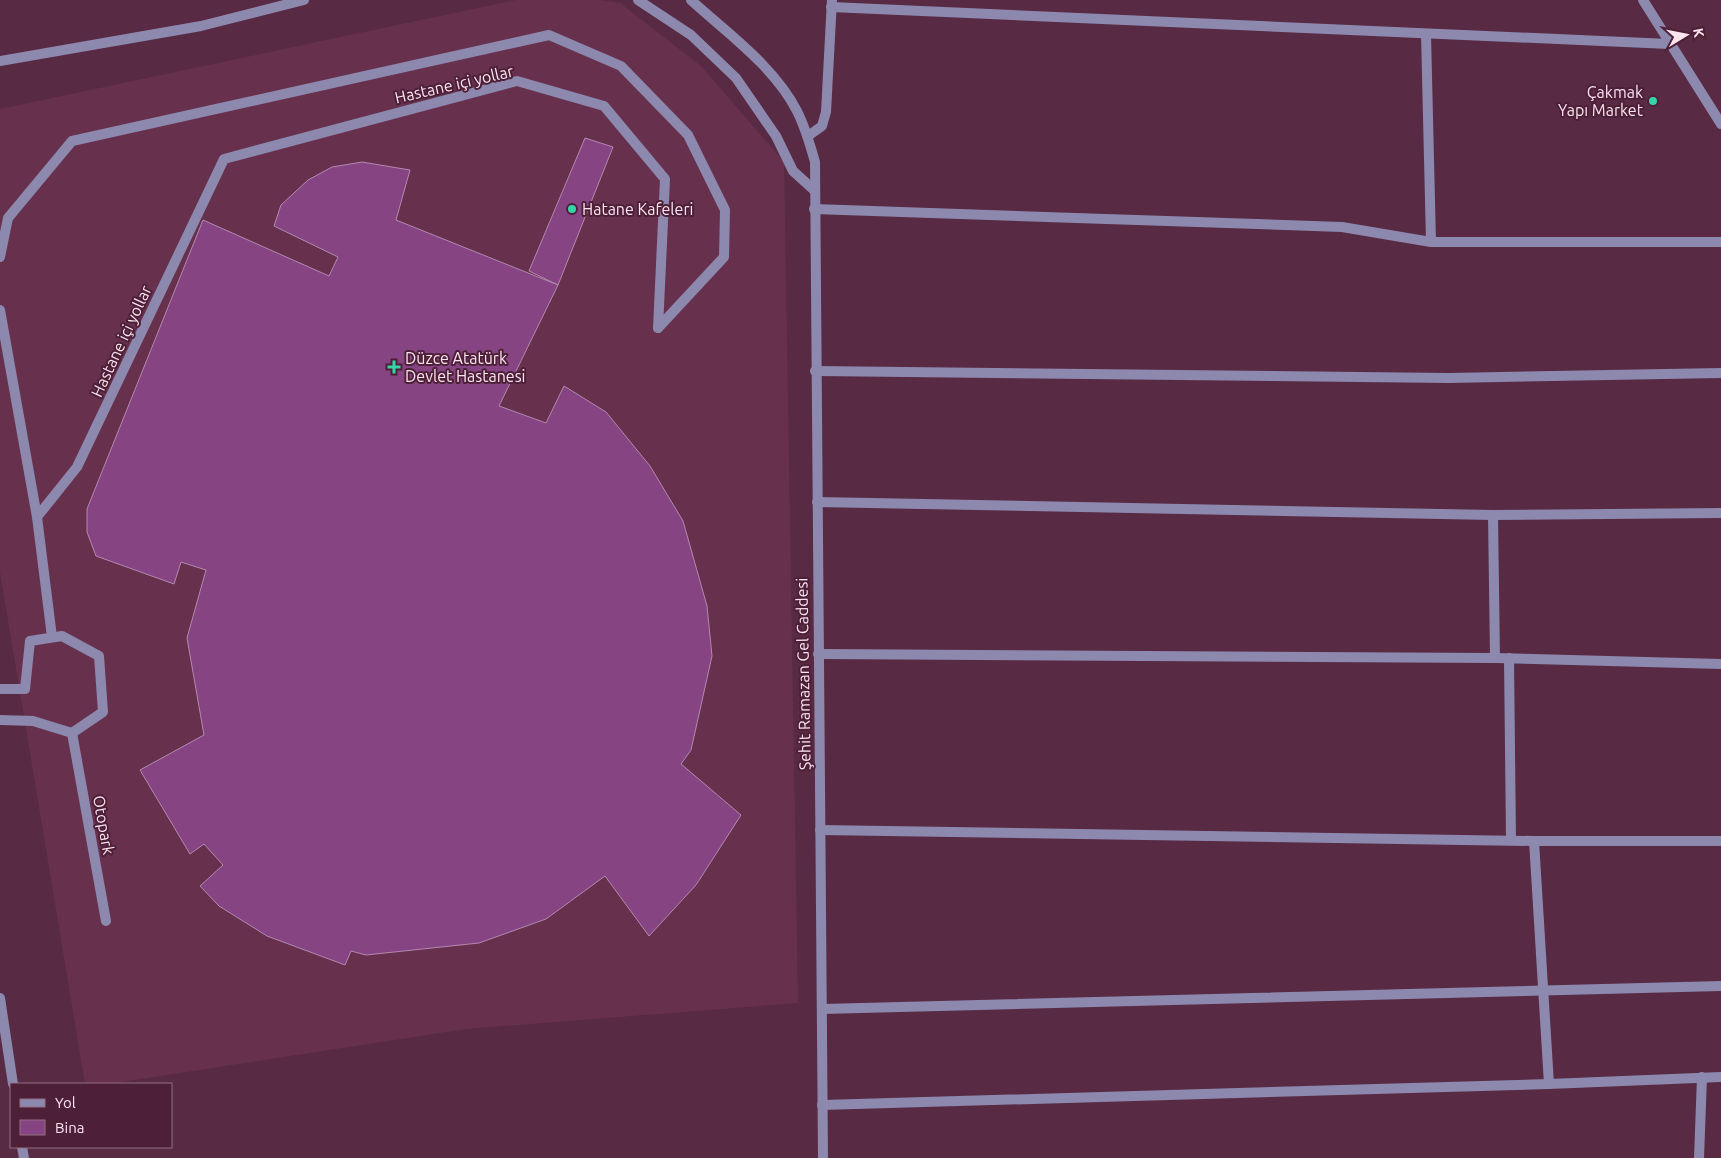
<svg xmlns="http://www.w3.org/2000/svg" width="1721" height="1158" viewBox="0 0 1721 1158" font-family="Ubuntu,sans-serif">
<style>
.built{fill:#67314e}
.building{fill:#864483;stroke:#b389b0}
.lines{fill:none;stroke-linecap:round;stroke-linejoin:round}
.service{stroke:#8c88ae;stroke-width:10}
.minor{stroke:#8c88ae;stroke-width:10}
.tertiary{stroke:#8c88ae;stroke-width:10}
.poi-dot{fill:#36d4a7;stroke:#4d2038;stroke-width:2}
.labels{text-anchor:middle;stroke-width:4;stroke-linejoin:round;paint-order:stroke}
.street-label{font-size:16px;fill:#fce4ef;stroke:#4d2038}
.poi-label{font-size:16px;fill:#fce4ef;stroke:#4d2038;text-anchor:start}
</style>
<rect width="100%" height="100%" fill="#582a43"/>
<path class="built" d="M516,0H599L620,3L701,66L784,162L798,1003L466,1029L108,1084H85L0,572V109Z"/>
<g class="building">
<path d="M585,138L613,147L558,285L529,271Z"/>
<path d="M362,162L410,170L396,220L558,285L499,406L546,423L564,386L606,412L650,466L683,521L707,606L712,656L691,750L681,764L741,815L696,885L649,936L605,876L546,919L479,943L366,955L351,951L345,965L267,936L219,906L200,886L223,865L204,844L190,854L140,770L204,735L187,638L206,570L181,562L174,584L96,556L87,532V509L203,220L329,276L338,257L274,226L281,205L308,180L332,167Z"/>
</g>
<g class="lines">
<g class="service">
<path d="M0,257L8,218L72,141L549,35L621,66L688,135L725,210L724,257L658,328"/>
<path d="M0,310L37,517"/>
<path d="M52,637L37,517L77,467L224,159L517,81L604,106L665,179L658,328"/>
<path d="M0,689H25L30,641L62,636L99,656L103,712L72,733L33,721L0,720"/>
<path d="M72,733L106,921"/>
</g>
<g class="minor">
<path d="M638,0L691,35L736,78L776,136L793,171L814,190"/>
<path d="M691,0C727,33 774,66 797,111C805,127 810,144 815,162L823,1158"/>
<path d="M831,7L1669,44"/>
<path d="M1426,34L1431,242"/>
<path d="M0,61L201,26L304,0"/>
<path d="M808,136L822,126L826,112L832,0"/>
<path d="M814,209L1342,227L1431,242H1721"/>
<path d="M815,371L1449,378L1721,373"/>
<path d="M817,502L1493,515L1721,513"/>
<path d="M1493,515L1495,658"/>
<path d="M818,654L1495,658L1721,664"/>
<path d="M1509,658L1511,840"/>
<path d="M820,830L1534,841H1721"/>
<path d="M1534,841L1549,1084"/>
<path d="M0,998L13,1084"/>
<path d="M822,1009L1721,986"/>
<path d="M822,1105L1549,1084L1721,1077"/>
<path d="M22,1147L24,1158"/>
<path d="M1699,1158L1702,1077"/>
</g>
<path class="tertiary" d="M1643,0L1721,124"/>
</g>
<g class="poi-dot">
<circle cx="1653" cy="101" r="5"/>
<circle cx="572" cy="209" r="5"/>
<path d="M391.5 359.5h5v5h5v5h-5v5h-5v-5h-5v-5h5z"/>
</g>
<g class="labels">
<g class="street-label">
<text transform="translate(454 84) rotate(-13)" y="6">Hastane içi yollar</text>
<text transform="translate(121 341) rotate(-65)" y="6">Hastane içi yollar</text>
<text transform="translate(803 674) rotate(-91)" y="6">Şehit Ramazan Gel Caddesi</text>
<text transform="translate(104 825) rotate(80)" y="6">Otopark</text>
</g>
<g class="poi-label">
<text x="1643" y="98" text-anchor="end">Çakmak<tspan x="1643" dy="18">Yapı Market</tspan></text>
<text x="582" y="215">Hatane Kafeleri</text>
<text x="405" y="364">Düzce Atatürk<tspan x="405" dy="18">Devlet Hastanesi</tspan></text>
</g>
</g>
<rect x="10" y="1083" width="162" height="65" fill="#4d2038" stroke="#936e81"/>
<rect x="20" y="1099" width="25" height="8" fill="#8c88ae" stroke="#936e81"/>
<text x="55" y="1108" font-size="15" fill="#fce4ef">Yol</text>
<rect x="20" y="1120" width="25" height="15" fill="#864483" stroke="#936e81"/>
<text x="55" y="1133" font-size="15" fill="#fce4ef">Bina</text>
<g transform="translate(1686 35) rotate(80)" stroke="#4d2038" stroke-width="4" paint-order="stroke">
<path d="M0-4L9 19L0 12L-9 19Z" fill="#fce4ef"/>
<text y="-8" font-size="14" font-weight="bold" text-anchor="middle" fill="#fce4ef">K</text>
</g>
</svg>
